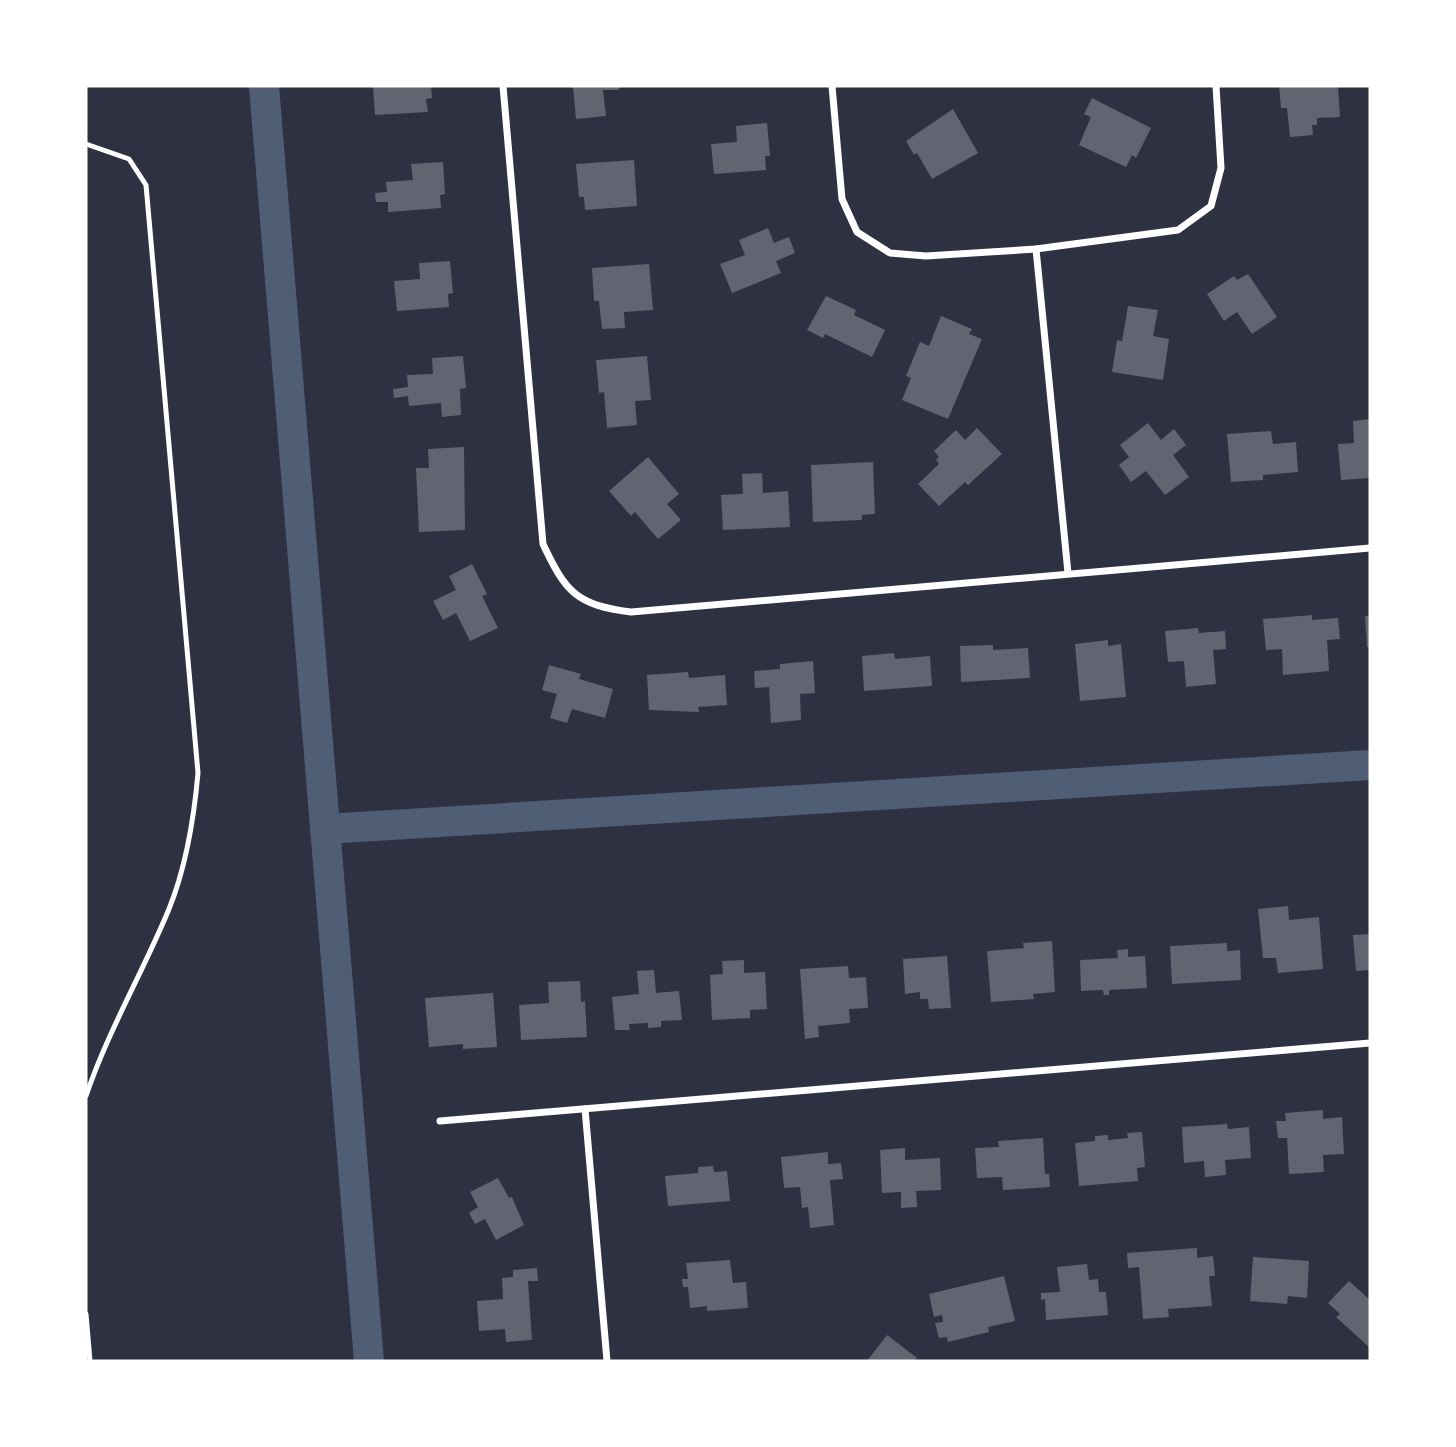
<svg xmlns="http://www.w3.org/2000/svg" width="1456" height="1447" viewBox="0 0 1456 1447" font-family="Cabin,sans-serif">
<style>
.lines{fill:none;stroke-linecap:round;stroke-linejoin:round}
.canal{stroke:#4f5d75;stroke-width:30}
.building{fill:#626471}
.service{stroke:#fff;stroke-width:5}
.minor{stroke:#fff;stroke-width:7}
</style>
<rect width="100%" height="100%" fill="#2d3142"/>
<g class="lines">
<g class="canal">
<path d="M264,86L369,1361"/>
<path d="M325,829L1370,765"/>
</g>
</g>
<g class="building">
<path d="M373,86H431L432,98L426,99L428,112L375,115Z"/>
<path d="M573,86H619V90H603L606,116L576,119Z"/>
<path d="M1279,86L1338,87L1340,117L1317,118V125H1312L1313,135L1290,137L1287,108H1281Z"/>
<path d="M1092,98L1151,128L1136,158L1132,155L1126,167L1079,145L1091,117L1084,114Z"/>
<path d="M953,109L978,153L932,179L917,153L914,155L906,141Z"/>
<path d="M767,123L770,156H765L766,170L714,174L711,144L737,142L736,126Z"/>
<path d="M634,160L637,206L585,210L584,197H579L576,164Z"/>
<path d="M443,162L445,194L440,195L441,208L388,212V202H376L375,193L387,192L386,182L413,180L411,164Z"/>
<path d="M768,228L774,243L789,237L795,253L776,261L781,273L732,293L720,264L745,255L739,240Z"/>
<path d="M450,261L453,293L448,294L449,307L397,311L394,281L420,279L419,263Z"/>
<path d="M649,264L653,310L624,312L625,328L602,329L599,301H594L592,268Z"/>
<path d="M1248,274L1277,317L1252,334L1237,312L1224,321L1207,294L1234,276L1237,280Z"/>
<path d="M826,296L856,310L854,315L885,330L872,357L825,334L823,338L807,330Z"/>
<path d="M1128,306L1158,310L1153,336L1169,339L1163,380L1112,372L1117,340L1122,341Z"/>
<path d="M941,316L972,329L969,334L982,339L948,419L902,400L911,378L906,376L920,342L929,346Z"/>
<path d="M463,356L466,388L460,389L461,415L442,417L441,403L409,406L408,396L394,398L393,389L408,387L407,375L433,374L432,358Z"/>
<path d="M647,356L651,400L635,401L637,425L607,428L604,392L599,393L596,360Z"/>
<path d="M1370,419V478L1341,480L1338,444L1354,443L1353,421Z"/>
<path d="M1148,423L1161,440L1174,429L1186,445L1173,455L1189,477L1165,495L1146,471L1131,482L1119,465L1129,457L1120,445Z"/>
<path d="M977,428L1002,454L968,485L965,482L939,506L918,484L939,464L936,460L939,457L934,451L956,430L965,440Z"/>
<path d="M1271,431L1273,444L1296,442L1298,472L1263,475V480L1231,482L1227,434Z"/>
<path d="M464,447L465,530L419,532L416,468H429L428,449Z"/>
<path d="M648,457L679,494L667,504L681,520L658,539L635,512L631,516L609,491Z"/>
<path d="M873,462L875,514L862,515V520L813,522L811,465Z"/>
<path d="M762,473L763,493L788,491L790,527L723,530L721,495L743,494L742,474Z"/>
<path d="M472,564L487,594L482,596L498,628L470,641L456,613L443,620L433,601L456,590L449,576Z"/>
<path d="M1312,615V620L1338,618L1340,639L1327,640L1329,671L1283,675L1282,649L1266,650L1263,619Z"/>
<path d="M1365,616H1370V647H1367Z"/>
<path d="M1198,628L1199,633L1225,631L1226,649L1213,650L1216,684L1186,687L1184,661L1168,662L1165,631Z"/>
<path d="M1108,640V646L1121,644L1126,697L1080,701L1075,644Z"/>
<path d="M993,645V650L1028,648L1030,678L961,682L960,646Z"/>
<path d="M894,653L895,659L930,656L932,686L864,691L862,656Z"/>
<path d="M813,661L815,693L800,694L801,720L771,723L769,687L755,688L754,671L780,669V664Z"/>
<path d="M549,665L581,674L579,679L613,689L605,718L572,709L567,723L550,718L557,694L542,690Z"/>
<path d="M688,672L689,678L725,675L727,705L698,707L699,712L649,710L647,675Z"/>
<path d="M1288,906L1289,920L1319,917L1323,969L1278,973L1276,958H1263L1258,909Z"/>
<path d="M1370,934V970L1356,971L1353,935Z"/>
<path d="M1052,941L1055,992L1033,994L1034,999L991,1002L987,951L1024,948L1023,943Z"/>
<path d="M1227,943V951L1240,950L1241,980L1172,984L1170,946Z"/>
<path d="M1128,949V957L1145,956L1147,988L1109,990V995H1104L1103,990L1081,991L1080,960L1118,958L1117,950Z"/>
<path d="M947,956L951,1008L929,1009L928,999H920V992L905,994L903,959Z"/>
<path d="M744,960V973L765,972L767,1009L750,1010V1018L712,1020L710,975L723,974L722,961Z"/>
<path d="M848,966L849,978L866,977L868,1008L849,1009L850,1023L818,1026L819,1037L805,1039L800,969Z"/>
<path d="M654,970L656,993L679,991L682,1020L661,1021V1027L648,1028V1023L629,1024L630,1030H615L612,997L639,994L637,971Z"/>
<path d="M580,981L581,1002L585,1001L587,1037L521,1040L519,1005L549,1003L548,982Z"/>
<path d="M493,993L497,1047L463,1049V1044L429,1047L425,998Z"/>
<path d="M1323,1110V1119L1342,1117L1344,1154L1323,1155L1324,1172L1289,1174L1287,1138H1278L1276,1121H1286L1285,1113Z"/>
<path d="M1227,1124L1228,1129L1249,1127L1251,1158L1225,1160L1226,1175L1205,1177L1204,1161L1184,1163L1182,1127Z"/>
<path d="M1142,1132L1145,1167L1137,1168L1138,1181L1079,1186L1075,1143L1095,1141V1136L1108,1135V1140L1128,1138L1127,1133Z"/>
<path d="M1043,1138L1045,1174H1049L1050,1187L1003,1190L1002,1177L977,1178L975,1148L999,1147L998,1141Z"/>
<path d="M905,1148V1160L940,1158L941,1190L916,1191L917,1207L901,1208V1192L882,1193L880,1150Z"/>
<path d="M828,1152V1164L841,1163L843,1179L830,1180L834,1225L810,1228L808,1207L802,1208L800,1187L784,1188L781,1157Z"/>
<path d="M713,1166L714,1172L727,1171L730,1201L668,1206L665,1176L698,1173V1167Z"/>
<path d="M498,1178L509,1198L512,1197L524,1225L496,1240L485,1219L475,1224L469,1213L478,1207L470,1192Z"/>
<path d="M1197,1248V1258L1213,1256L1215,1276H1209L1212,1306L1168,1309L1169,1317L1143,1319L1139,1267L1128,1268L1127,1253Z"/>
<path d="M1253,1257L1309,1261L1307,1298L1288,1296L1287,1304L1250,1301Z"/>
<path d="M730,1260L733,1283L746,1282L748,1308L707,1311V1306L690,1308L688,1287H683L682,1279H688L686,1263Z"/>
<path d="M1087,1264L1089,1280L1098,1279L1099,1292H1106L1108,1315L1046,1320L1045,1299L1041,1300V1293L1060,1292L1057,1267Z"/>
<path d="M537,1268L538,1281H528L532,1340L506,1342L505,1329L479,1331L477,1301L503,1299L502,1278L513,1277V1270Z"/>
<path d="M1004,1276L1015,1321L988,1327L989,1332L948,1342L947,1337L939,1338L935,1323L943,1322L942,1315L934,1317L929,1294Z"/>
<path d="M1349,1281L1370,1300V1348L1336,1317L1340,1314L1328,1303Z"/>
<path d="M887,1335L917,1358L914,1361H867Z"/>
</g>
<g class="lines">
<g class="service">
<path d="M86,144L129,159L146,185L198,773C194,818 186,867 169,909C143,972 108,1031 86,1096"/>
<path d="M86,1314L90,1361"/>
</g>
<g class="minor">
<path d="M503,86L543,544C566,593 577,605 631,612L1370,548"/>
<path d="M832,86L842,199L857,232L890,253L926,256L1036,249L1178,230L1211,206L1221,168L1216,86"/>
<path d="M1036,249L1068,573"/>
<path d="M585,1109L607,1361"/>
<path d="M440,1121L1370,1043"/>
</g>
</g>
<rect width="1456" height="1447" fill="none" stroke="#ffffff" stroke-width="175"/>
</svg>
